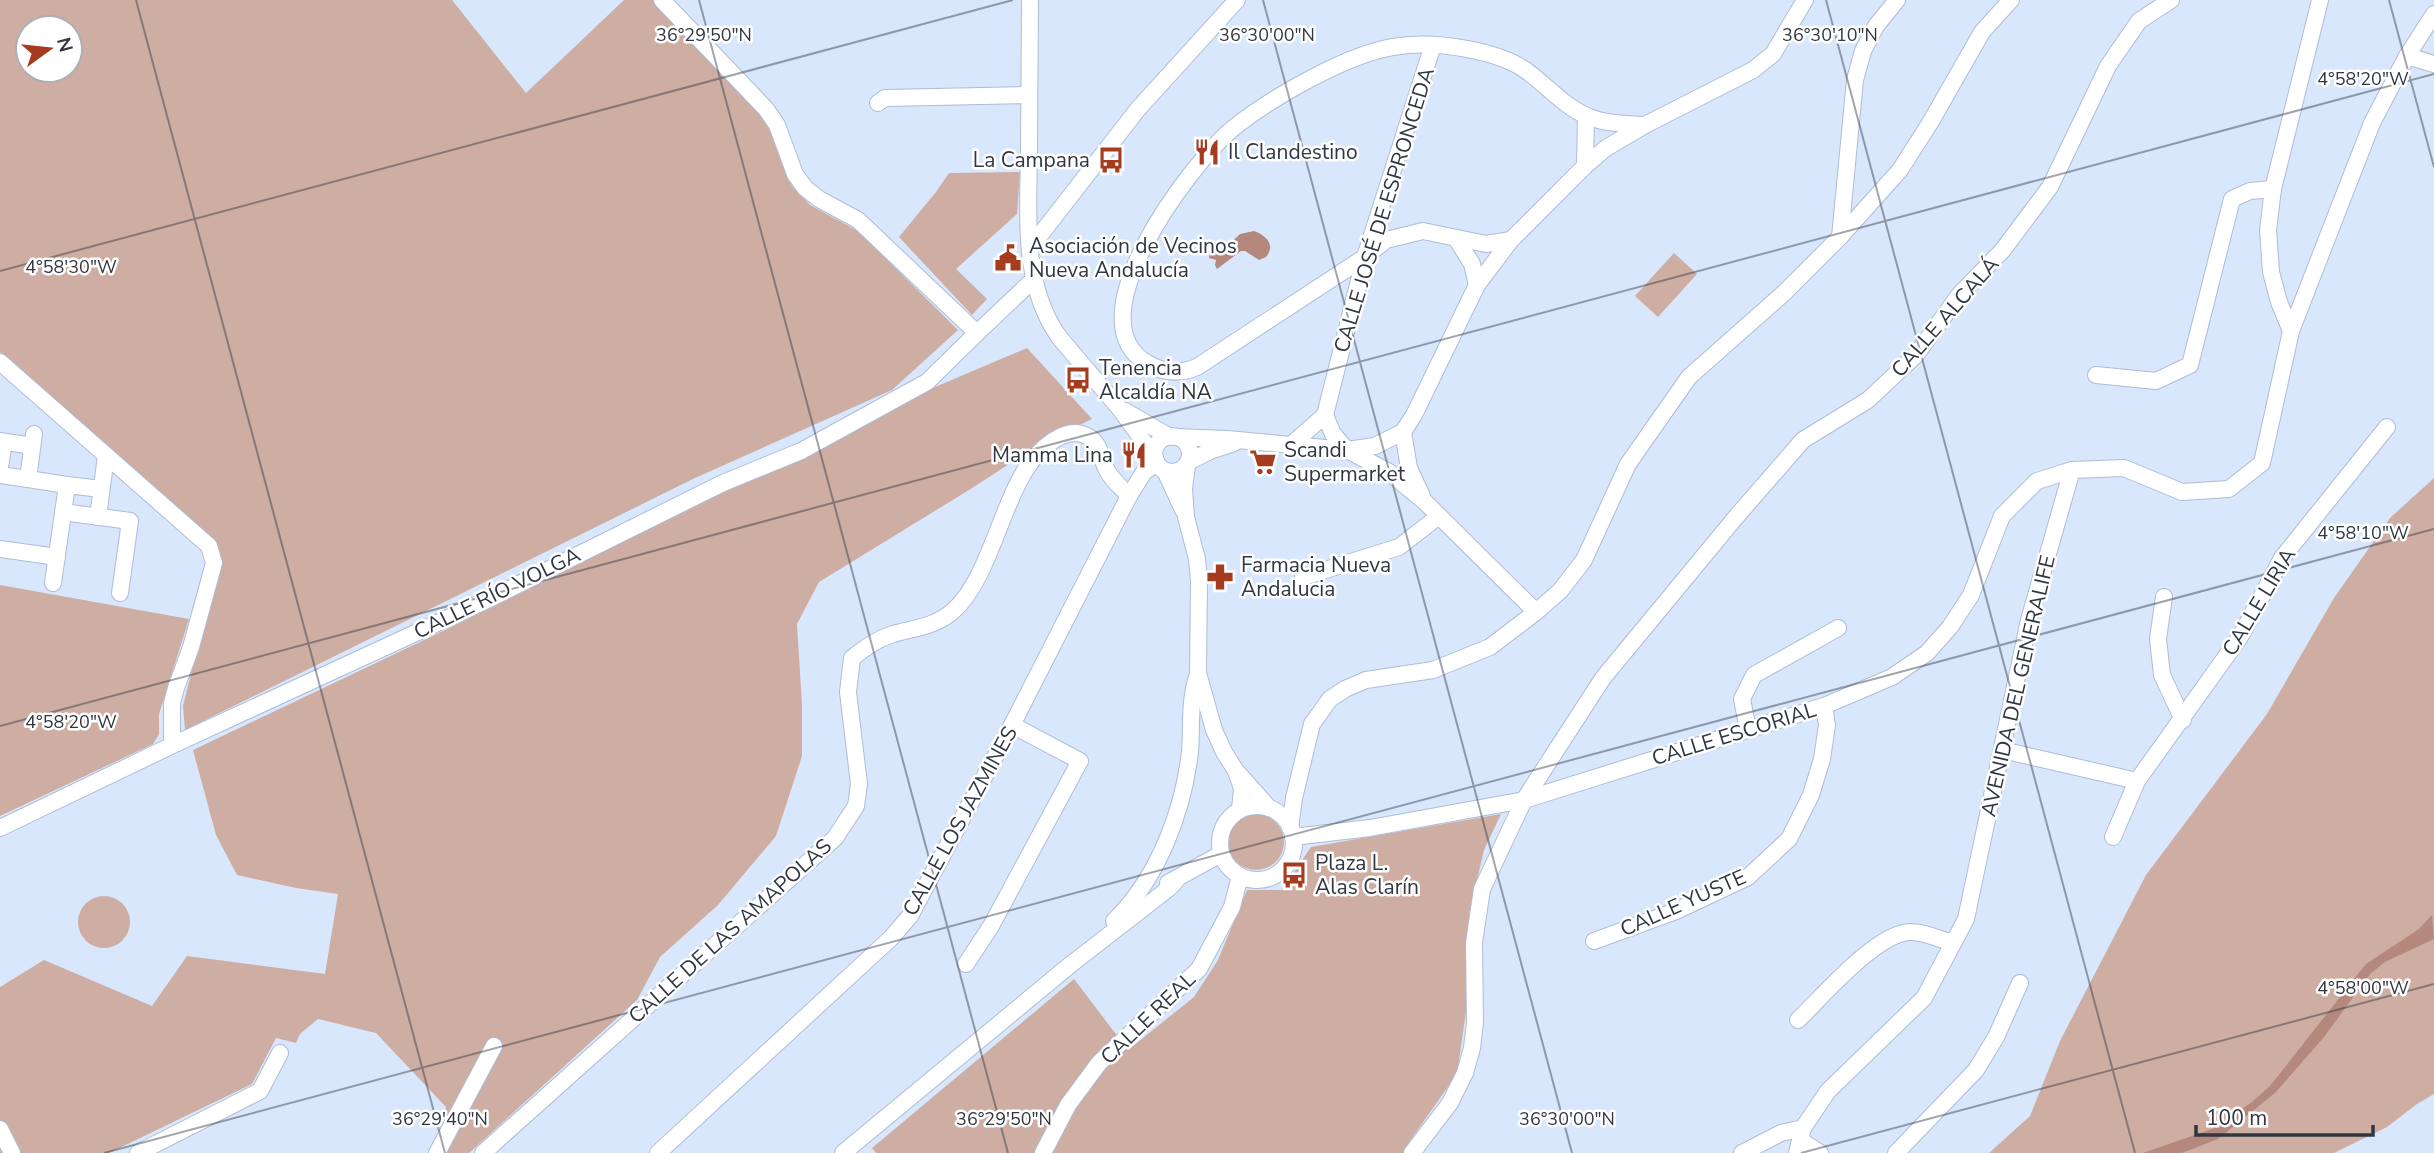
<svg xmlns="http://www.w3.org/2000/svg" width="2434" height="1153" viewBox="0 0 2434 1153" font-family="'Nunito Sans',sans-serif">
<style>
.green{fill:#ceada3;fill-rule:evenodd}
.water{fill:#b4887c}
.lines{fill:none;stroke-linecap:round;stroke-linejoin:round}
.minor-casing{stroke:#adbdd7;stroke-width:18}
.minor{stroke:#fff;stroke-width:16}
.ticks{fill:none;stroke:#303741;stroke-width:2;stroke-opacity:0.45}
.labels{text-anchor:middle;stroke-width:5;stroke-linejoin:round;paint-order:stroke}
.poi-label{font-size:21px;fill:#303741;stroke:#fff;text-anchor:start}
.street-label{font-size:21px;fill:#303741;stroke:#fff}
.ticks-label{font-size:18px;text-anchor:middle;fill:#303741;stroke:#fff;stroke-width:5;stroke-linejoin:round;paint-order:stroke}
</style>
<rect width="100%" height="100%" fill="#d9e7fd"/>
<g class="green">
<path d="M0,0H452L526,93L624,0H654L767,121L792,186L810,205L858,231L958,330L892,390L695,478L185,730L183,706L204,621L216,544L0,352ZM28,28H70V70H28Z"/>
<path d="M1020,172L1017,214L956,269L987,299L972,315L899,237L936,192L949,173Z"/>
<path d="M1674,253L1697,274L1658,317L1635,296Z"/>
<path d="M1027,348L1092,419L1037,446L969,490L819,582L797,624L802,705V756L776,836L718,905L660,957L637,1000L469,1153H440L446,1107L376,1033L318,1019L300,1034L296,1043L276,1038L252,1084L109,1153H0V987L44,960L152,1006L187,956L325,974L338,894L296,888L237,875L216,835L193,750L443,631L921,393Z"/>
<path d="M2434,478V1094L2417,1104L2387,1127L2334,1153H1989L2030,1116L2060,1041L2146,875L2267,714L2334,598L2390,518Z"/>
<path d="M0,585L189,619L159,714V734L153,744L0,816Z"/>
<path d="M1501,814L1484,850L1469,914L1467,1005L1457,1074L1409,1142L1423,1153H876L872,1148L1074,979L1128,1050L1194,997L1218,960L1247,890H1282L1311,847Z"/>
<circle cx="1256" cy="842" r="28"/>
<circle cx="104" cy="922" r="26"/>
</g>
<g class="water">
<path d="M1254,231C1266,235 1276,245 1266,257L1259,260L1245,251H1241L1217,269L1215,265L1216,260L1209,258L1210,252H1221L1240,234Z"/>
<path d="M2432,915L2434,939L2385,962L2370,974L2324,1037L2275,1093L2218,1139L2182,1153H2143L2212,1129L2252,1102L2270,1086L2366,964L2419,929Z"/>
</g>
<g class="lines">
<g class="minor-casing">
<g id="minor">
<path d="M662,0L766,109L777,125L795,174L805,188L819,199L858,220L977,333L1034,279"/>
<path d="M1030,0C1030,48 1029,97 1029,145C1029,209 1020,282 1059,337L1120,409L1155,457"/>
<path d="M2407,56L2434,64"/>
<path d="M878,103L885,98L1029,95"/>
<path d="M1585,166L1586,116"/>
<path d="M1840,237L1855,80L1863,51L1876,26L1897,0"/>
<path d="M1456,238L1472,264L1477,285"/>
<path d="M1511,240L1486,244L1423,231L1386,240L1365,257L1197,367C1180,374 1163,373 1147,363C1072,320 1190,165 1231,130C1269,99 1351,51 1400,46C1436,41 1499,50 1528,72C1547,86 1565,107 1587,116C1605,124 1626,124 1645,125"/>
<path d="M1030,248L1138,109L1237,0"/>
<path d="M2291,331L2279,302L2271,272L2268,230L2273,189L2320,0"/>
<path d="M0,362L209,546L214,563L191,647L176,688L172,703V737L177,743"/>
<path d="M2096,375L2156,381L2190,365L2232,199L2250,191L2273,189"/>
<path d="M1125,411L1170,437"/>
<path d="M1325,415L1365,257L1433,45"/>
<path d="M1325,415L1333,434L1347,450L1389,472L1425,502L1536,612"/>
<path d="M1403,432L1414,415L1477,285L1511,240L1585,166L1606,148L1645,125L1753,70L1773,54L1805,0"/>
<path d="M1403,432L1409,468L1422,496"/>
<circle cx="1172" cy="454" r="18"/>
<path d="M1176,437L1227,439L1347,450L1375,446L1403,432"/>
<path d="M0,441L32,446"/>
<path d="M1291,445L1325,415"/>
<path d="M1188,462L1210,451L1234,443"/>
<path d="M1187,465L1184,489L1186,517L1197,559L1199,581L1198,673L1214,730L1224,752L1236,771L1242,789L1240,809"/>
<path d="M0,467L4,442"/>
<path d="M1165,471L1183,510"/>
<path d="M0,475L28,479L34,434"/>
<path d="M28,479L67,485"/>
<path d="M63,512L130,521L120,593"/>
<path d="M98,517L106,456"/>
<path d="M0,549L57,557"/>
<path d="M1303,577L1399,547L1439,516"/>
<path d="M53,583L67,485L101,489"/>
<path d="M2164,597L2158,639L2162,675L2183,720"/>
<path d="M1748,730L1742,699L1754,675L1838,628"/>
<path d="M2002,750L2137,781"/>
<path d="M1238,773L1269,808"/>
<circle cx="1257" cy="843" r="37"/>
<path d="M0,828L177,743L487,600L723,483L801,451L927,382L977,333"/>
<path d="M1290,828L1294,798L1312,724L1330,699L1345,689L1366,680L1433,670L1490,647L1536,612L1560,591L1584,560L1628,464L1689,377L1784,293L1840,237L1900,170L1930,123L1982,32L2011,0"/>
<path d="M1293,837L1370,828L1524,800L1824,706L1892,677L1927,653L1950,627L1971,595L2002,516L2037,481L2072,470L2124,468L2182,492L2229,489L2262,463L2291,331L2372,123L2407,56L2434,14"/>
<path d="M2113,837L2137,781L2240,637L2282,558L2387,427"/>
<path d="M1168,883L1221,854"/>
<path d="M1114,921C1158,878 1183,812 1190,752C1192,727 1189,701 1197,677"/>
<path d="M1594,941L1676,911L1748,877L1789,839L1811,795L1822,759L1827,725L1824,706"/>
<path d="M966,964L991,926L1080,761L1012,725"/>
<path d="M1798,1020C1822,997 1879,930 1912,932C1925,932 1941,940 1953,943"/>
<path d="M0,1129L12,1153"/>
<path d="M1800,1140L1820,1153"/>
<path d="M138,1153L260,1091L280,1053"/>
<path d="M437,1153L494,1046"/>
<path d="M483,1153L835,838L856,806L859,784L848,692L852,658C865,648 877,639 893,634C914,628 935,627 953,611C987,582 1001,507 1026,469C1038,451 1064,424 1087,436C1101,442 1101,461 1108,472C1113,481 1123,489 1129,496"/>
<path d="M658,1153L891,938L910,916L1012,725L1129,496L1144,472L1157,463"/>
<path d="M843,1153L1070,965L1168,889L1176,881"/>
<path d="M1043,1153L1068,1105L1099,1063L1199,969L1232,907L1240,876"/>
<path d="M1412,1153L1450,1103L1465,1073L1472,1048L1475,1022L1474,943L1482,889L1524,800L1603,678L1736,517L1803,440L1868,400L1916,355L1960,294L2002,251L2050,187L2108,66L2139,21L2171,0"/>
<path d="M1742,1153L1781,1133L1803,1128"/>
<path d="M1797,1153L1803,1128L1828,1091L1924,998L1966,919L2029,620L2072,470"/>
<path d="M1896,1153L1976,1070L1996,1037L2020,983"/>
</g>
</g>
<use href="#minor" class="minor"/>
</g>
<path class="ticks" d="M136,0L445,1153M699,0L1008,1153M1263,0L1572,1153M1826,0L2135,1153M2389,0L2434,167M0,271L1013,0M0,726L2434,74M104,1153L2434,529M1801,1153L2434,984"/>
<defs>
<g id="restaurant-bare" transform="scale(2.1)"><path d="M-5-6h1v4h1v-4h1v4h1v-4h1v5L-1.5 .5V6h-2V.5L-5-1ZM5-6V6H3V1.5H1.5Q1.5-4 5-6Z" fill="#a53c20" stroke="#fff" stroke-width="2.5" paint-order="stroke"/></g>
<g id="bus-bare" transform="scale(2.1)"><path d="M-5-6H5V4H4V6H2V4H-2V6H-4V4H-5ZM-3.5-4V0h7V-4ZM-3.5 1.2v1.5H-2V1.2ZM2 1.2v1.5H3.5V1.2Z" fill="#a53c20" stroke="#fff" stroke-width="2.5" paint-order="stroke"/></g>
<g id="civic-bare" transform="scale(2.1)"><path d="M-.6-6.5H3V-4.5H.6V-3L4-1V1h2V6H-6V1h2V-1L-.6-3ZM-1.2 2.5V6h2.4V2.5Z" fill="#a53c20" stroke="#fff" stroke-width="2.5" paint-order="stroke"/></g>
<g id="supermarket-bare" transform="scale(2.1)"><path d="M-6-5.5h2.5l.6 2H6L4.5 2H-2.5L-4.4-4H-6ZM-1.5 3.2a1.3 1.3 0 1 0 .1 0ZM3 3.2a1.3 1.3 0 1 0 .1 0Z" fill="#a53c20" stroke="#fff" stroke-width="2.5" paint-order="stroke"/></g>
<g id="pharmacy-bare" transform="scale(2.1)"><path d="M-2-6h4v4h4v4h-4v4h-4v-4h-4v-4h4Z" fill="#a53c20" stroke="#fff" stroke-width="2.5" paint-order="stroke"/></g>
</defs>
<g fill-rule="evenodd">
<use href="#restaurant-bare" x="1207" y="152"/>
<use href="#bus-bare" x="1111" y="160"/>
<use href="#civic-bare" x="1008" y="258"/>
<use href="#bus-bare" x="1078" y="380"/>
<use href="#restaurant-bare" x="1134" y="455"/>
<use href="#supermarket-bare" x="1263" y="462"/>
<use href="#pharmacy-bare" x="1220" y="577"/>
<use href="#bus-bare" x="1294" y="875"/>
</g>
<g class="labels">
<g class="poi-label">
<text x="1228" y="159">Il Clandestino</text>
<text x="1090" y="167" text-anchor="end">La Campana</text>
<text x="1029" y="253">Asociación de Vecinos<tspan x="1029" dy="24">Nueva Andalucía</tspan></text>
<text x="1099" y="375">Tenencia<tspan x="1099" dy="24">Alcaldía NA</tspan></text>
<text x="1284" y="457">Scandi<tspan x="1284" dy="24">Supermarket</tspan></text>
<text x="1113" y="462" text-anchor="end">Mamma Lina</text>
<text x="1241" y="572">Farmacia Nueva<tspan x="1241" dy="24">Andalucia</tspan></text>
<text x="1315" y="870">Plaza L.<tspan x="1315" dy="24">Alas Clarín</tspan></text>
</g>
<g class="street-label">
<text transform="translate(1384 210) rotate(-73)" y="7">CALLE JOSÉ DE ESPRONCEDA</text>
<text transform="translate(1945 317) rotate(-49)" y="7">CALLE ALCALÁ</text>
<text transform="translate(497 593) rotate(-26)" y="7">CALLE RÍO VOLGA</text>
<text transform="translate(2259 602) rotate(-59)" y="7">CALLE LIRIA</text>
<text transform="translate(2018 686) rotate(-77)" y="7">AVENIDA DEL GENERALIFE</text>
<text transform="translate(1734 734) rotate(-17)" y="7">CALLE ESCORIAL</text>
<text transform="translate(960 821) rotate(-61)" y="7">CALLE LOS JAZMINES</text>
<text transform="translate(1683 903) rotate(-24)" y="7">CALLE YUSTE</text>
<text transform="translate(730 931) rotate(-42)" y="7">CALLE DE LAS AMAPOLAS</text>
<text transform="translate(1148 1018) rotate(-44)" y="7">CALLE REAL</text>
</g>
</g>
<g class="ticks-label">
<text x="704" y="41">36°29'50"N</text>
<text x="1267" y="41">36°30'00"N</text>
<text x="1830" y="41">36°30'10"N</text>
<text x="2363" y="85">4°58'20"W</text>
<text x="71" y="273">4°58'30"W</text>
<text x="2363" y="539">4°58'10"W</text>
<text x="71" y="728">4°58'20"W</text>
<text x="2363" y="994">4°58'00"W</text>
<text x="440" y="1125">36°29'40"N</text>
<text x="1004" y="1125">36°29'50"N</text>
<text x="1567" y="1125">36°30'00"N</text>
</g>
<g transform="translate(49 49) rotate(75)"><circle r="33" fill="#ffffff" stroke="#acafb3" stroke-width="2"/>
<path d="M0-5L12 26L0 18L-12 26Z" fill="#a53c20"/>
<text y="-10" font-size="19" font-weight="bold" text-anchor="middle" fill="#303741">N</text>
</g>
<path d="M2196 1125v10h177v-10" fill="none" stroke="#303741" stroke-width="3.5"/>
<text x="2206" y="1125" font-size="21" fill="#303741" stroke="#ffffff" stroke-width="5" paint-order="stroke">100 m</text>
</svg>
